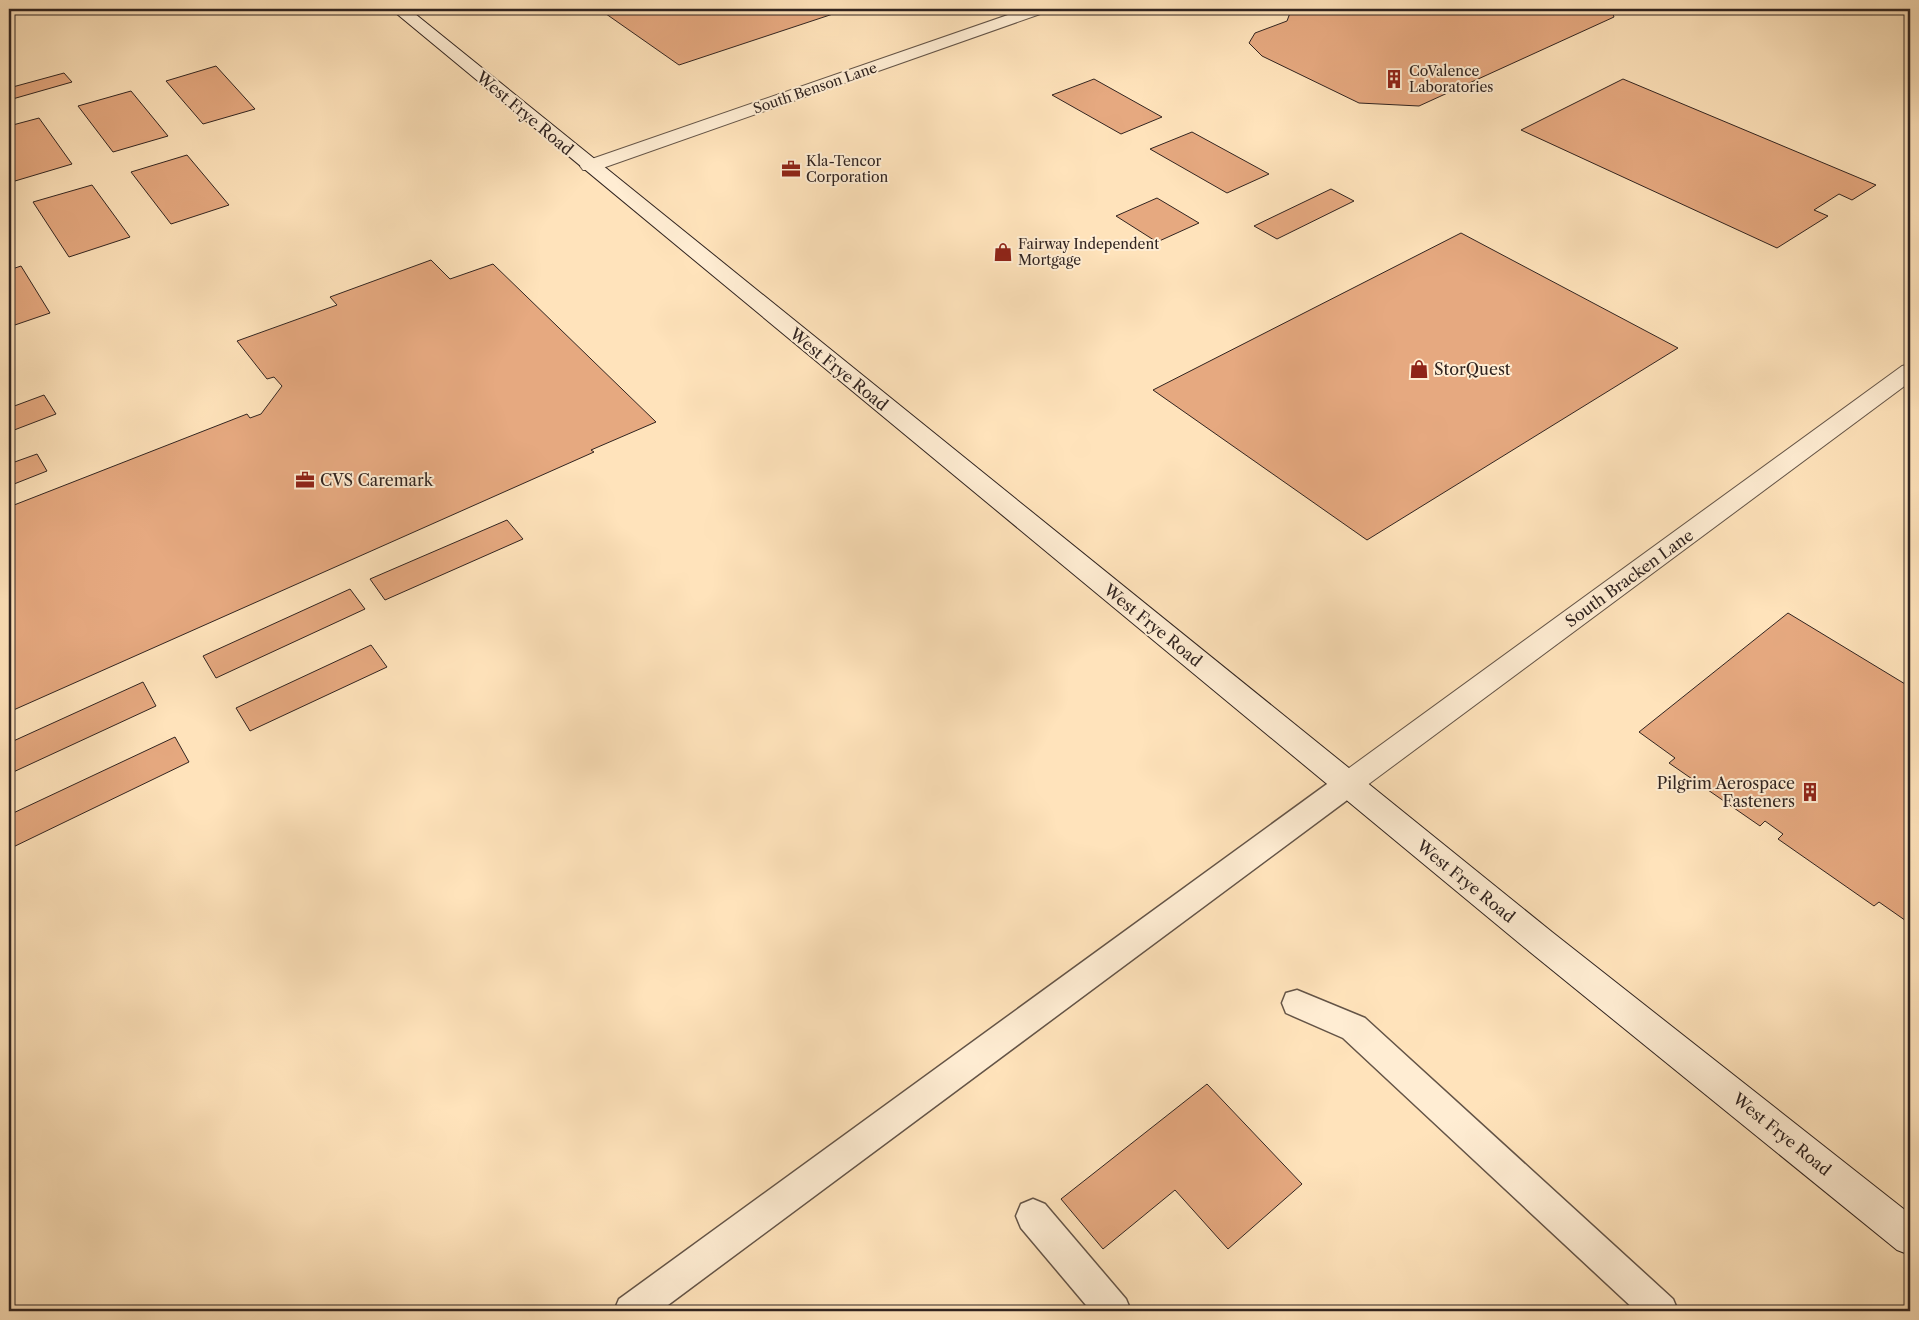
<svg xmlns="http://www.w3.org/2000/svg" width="1919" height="1320" viewBox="0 0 1919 1320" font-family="'Libre Caslon Text',serif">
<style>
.building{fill:#e6a980;stroke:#312420}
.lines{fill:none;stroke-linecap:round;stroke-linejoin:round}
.lane-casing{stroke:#645447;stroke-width:3}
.street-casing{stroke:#645447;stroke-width:2}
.secondary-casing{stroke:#312420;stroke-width:2}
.lane{fill:#ffedd3;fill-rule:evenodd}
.street{fill:#ffedd3;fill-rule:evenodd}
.secondary{fill:#ffedd3;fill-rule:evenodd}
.labels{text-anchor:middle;stroke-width:4;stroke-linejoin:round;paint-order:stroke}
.far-poi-label{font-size:14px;fill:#312420;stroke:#ffedd3;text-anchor:start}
.far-street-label{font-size:14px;fill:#312420;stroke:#ffedd3}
.street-label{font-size:16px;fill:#312420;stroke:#ffedd3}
.poi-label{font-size:16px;fill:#312420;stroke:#ffedd3;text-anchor:start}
</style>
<rect width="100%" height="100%" fill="#ffe3bb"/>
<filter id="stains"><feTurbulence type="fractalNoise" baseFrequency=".004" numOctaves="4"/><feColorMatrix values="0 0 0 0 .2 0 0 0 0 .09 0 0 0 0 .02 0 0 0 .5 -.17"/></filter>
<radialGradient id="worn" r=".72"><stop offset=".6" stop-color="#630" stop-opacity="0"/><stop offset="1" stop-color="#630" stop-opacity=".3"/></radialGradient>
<g class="building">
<path d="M599,9H848L679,65Z"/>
<path d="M1301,9H1611L1614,17L1419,106L1359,103L1262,56L1249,43L1255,33L1287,21L1290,13Z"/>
<path d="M216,66L255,109L203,124L166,81Z"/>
<path d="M64,73L72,82L9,100V88Z"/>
<path d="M1094,79L1162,117L1121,134L1052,95Z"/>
<path d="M1623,79L1876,185L1852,200L1839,194L1814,210L1828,216L1777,248L1521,130Z"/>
<path d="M131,91L168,136L113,152L78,106Z"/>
<path d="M39,118L72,164L15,181L9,172V126Z"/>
<path d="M1192,132L1269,174L1227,193L1150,149Z"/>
<path d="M187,155L229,205L171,224L131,172Z"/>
<path d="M92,185L130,237L69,257L33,202Z"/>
<path d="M1331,189L1354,201L1277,239L1254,226Z"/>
<path d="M1157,198L1199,223L1157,242L1116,216Z"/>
<path d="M1461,233L1678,348L1367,540L1153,390Z"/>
<path d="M431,260L450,279L493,264L656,422L591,450L594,452L9,712V507L247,414L250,418L261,414L282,386L274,377L267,379L237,341L337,305L330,297Z"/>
<path d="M21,266L50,313L9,327V270Z"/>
<path d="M44,395L56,414L9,432V408Z"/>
<path d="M37,454L47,471L9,486V464Z"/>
<path d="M507,520L523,539L385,600L370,579Z"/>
<path d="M350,589L365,609L216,678L203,656Z"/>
<path d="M1788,613L1910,687V930L1908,929L1909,923L1879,902L1874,906L1778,839L1783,834L1765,821L1760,826L1669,763L1675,758L1639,732Z"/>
<path d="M371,645L387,667L250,731L236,708Z"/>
<path d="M143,682L156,706L9,774V743Z"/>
<path d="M175,737L189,762L9,849V815Z"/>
<path d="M1207,1084L1302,1184L1228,1249L1175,1190L1103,1249L1061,1199Z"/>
</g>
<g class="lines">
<g class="lane-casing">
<g id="lane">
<path d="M1348,773L1358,776L1361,784L1358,792L660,1311H614L619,1299L1338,776Z"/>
<path d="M1297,990L1365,1018L1673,1299L1678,1311H1636L1343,1038L1286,1013L1282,1003L1286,993Z"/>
<path d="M1033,1199L1045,1204L1126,1299L1131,1311H1091L1021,1228L1016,1216L1021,1204Z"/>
</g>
</g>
<g class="street-casing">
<g id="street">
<path d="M1025,9H1048L1046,12L597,170H583L580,166L583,162Z"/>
<path d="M1910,364V382L1358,792L1348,796L1338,792L1333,784L1338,776L1902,366Z"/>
</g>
</g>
<g class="secondary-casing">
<path id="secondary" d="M391,9H409L1552,932L1910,1214V1255L1897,1250L1530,952Z"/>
</g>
<use href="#lane" class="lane"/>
<use href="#street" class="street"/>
<use href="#secondary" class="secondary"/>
</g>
<defs>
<g id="building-bare" transform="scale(1.5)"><path d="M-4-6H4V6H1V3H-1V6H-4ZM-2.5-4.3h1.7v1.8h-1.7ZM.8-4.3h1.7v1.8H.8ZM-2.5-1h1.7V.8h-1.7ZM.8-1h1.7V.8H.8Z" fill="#8f2418" stroke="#ffedd3" stroke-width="2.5" paint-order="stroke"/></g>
<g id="office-bare" transform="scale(1.5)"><path d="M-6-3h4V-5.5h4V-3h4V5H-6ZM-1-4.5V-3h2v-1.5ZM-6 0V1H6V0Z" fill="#8f2418" stroke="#ffedd3" stroke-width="2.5" paint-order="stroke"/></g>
<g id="shop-bare" transform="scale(1.5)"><path d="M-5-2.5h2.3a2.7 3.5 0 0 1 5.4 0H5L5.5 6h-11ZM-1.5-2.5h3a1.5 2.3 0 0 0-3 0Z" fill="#8f2418" stroke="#ffedd3" stroke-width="2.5" paint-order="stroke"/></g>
</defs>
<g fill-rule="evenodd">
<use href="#building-bare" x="1394" y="79"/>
<use href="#office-bare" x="791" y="169"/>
<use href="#shop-bare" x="1003" y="252"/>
<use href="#shop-bare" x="1419" y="369"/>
<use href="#office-bare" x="305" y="480"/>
<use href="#building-bare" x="1810" y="792"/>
</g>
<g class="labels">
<g class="far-poi-label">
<text x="1409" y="76">CoValence<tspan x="1409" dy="16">Laboratories</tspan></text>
<text x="806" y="166">Kla-Tencor<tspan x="806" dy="16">Corporation</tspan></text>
<text x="1018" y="249">Fairway Independent<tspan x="1018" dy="16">Mortgage</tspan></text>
</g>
<g class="far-street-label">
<text transform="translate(815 88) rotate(-19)" y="5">South Benson Lane</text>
</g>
<g class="street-label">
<text transform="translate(525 113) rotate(40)" y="6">West Frye Road</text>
<text transform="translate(839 369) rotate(39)" y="6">West Frye Road</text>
<text transform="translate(1629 578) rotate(-36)" y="6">South Bracken Lane</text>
<text transform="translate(1153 625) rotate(39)" y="6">West Frye Road</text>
<text transform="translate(1466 881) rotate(39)" y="6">West Frye Road</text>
<text transform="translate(1782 1134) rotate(39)" y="6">West Frye Road</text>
</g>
<g class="poi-label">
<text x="1434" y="375">StorQuest</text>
<text x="320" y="486">CVS Caremark</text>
<text x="1795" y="789" text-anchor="end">Pilgrim Aerospace<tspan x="1795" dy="18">Fasteners</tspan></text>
</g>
</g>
<rect width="1919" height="1320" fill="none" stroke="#ffe3bb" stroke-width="30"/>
<rect x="10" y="10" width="1899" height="1300" fill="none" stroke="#312420" stroke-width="2.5"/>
<rect x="15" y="15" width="1889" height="1290" fill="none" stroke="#312420"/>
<rect width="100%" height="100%" filter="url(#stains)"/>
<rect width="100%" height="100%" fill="url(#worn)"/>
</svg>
